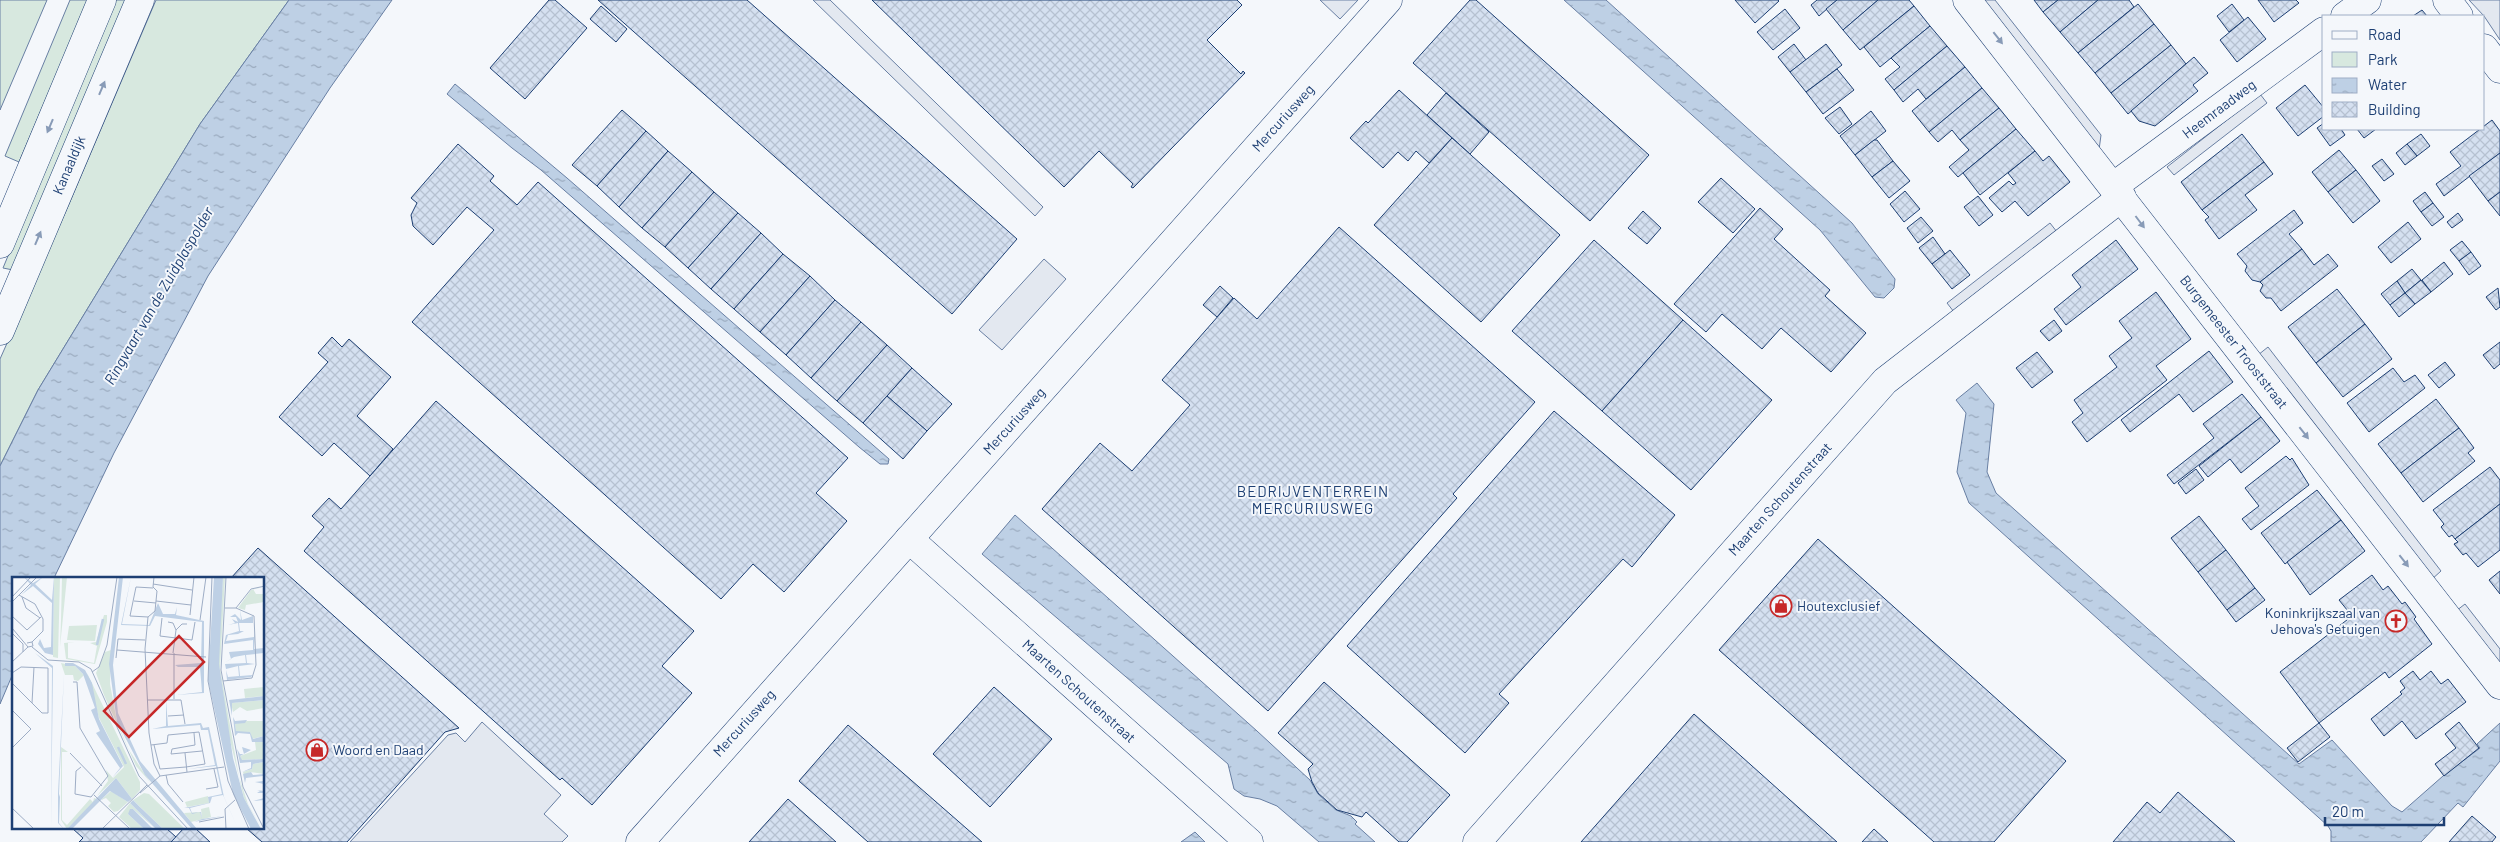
<svg xmlns="http://www.w3.org/2000/svg" width="2500" height="842" viewBox="0 0 2500 842" font-family="Barlow,sans-serif">
<style>
.green{fill:#d7e8df;stroke:#687fa3}
.parking{fill:#e3e8f0;stroke:#687fa3}
.water{fill:url(#water-ripples);stroke:#687fa3}
.building{fill:url(#building-cross-hatch);stroke:#1d3f73}
.lines{fill:none;stroke-linecap:round;stroke-linejoin:round}
.street-casing{stroke:#1d3f73;stroke-width:29}
.secondary-casing{stroke:#1d3f73;stroke-width:29}
.street{stroke:#f4f7fb;stroke-width:28}
.secondary{stroke:#f4f7fb;stroke-width:28}
.oneway{fill:#889bb7}
.labels{text-anchor:middle;stroke-width:4;stroke-linejoin:round;paint-order:stroke}
.street-label{font-size:14px;fill:#1d3f73;stroke:#f4f7fb}
.poi-label{font-size:14px;fill:#1d3f73;stroke:#f4f7fb;text-anchor:start}
.water-label{font-size:15px;font-style:italic;fill:#1d3f73;stroke:#f4f7fb}
.neighbourhood-label{font-size:15px;letter-spacing:1px;fill:#1d3f73;stroke:#f4f7fb}
.inset-river{fill:none;stroke:#bed0e5;stroke-width:2.5}
.inset-road{fill:none;stroke:#9eadc5;stroke-width:1}
.view{fill:#c62828;fill-opacity:0.15;stroke:#c62828;stroke-width:2.5}
.inset-edge{fill:none;stroke:#1d3f73;stroke-width:2.5}
</style>
<defs>
<pattern id="water-ripples" width="26" height="14" patternUnits="userSpaceOnUse" patternTransform="scale(1.25)"><rect width="26" height="14" fill="#bed0e5"/><path d="M2 4q2-2 4 0t4 0M15 11q2-2 4 0t4 0" fill="none" stroke="#9aaabe"/></pattern>
<pattern id="building-cross-hatch" width="8" height="8" patternUnits="userSpaceOnUse" patternTransform="scale(1.25)"><rect width="8" height="8" fill="#d5e0f0"/><path d="M0 0l8 8M0 8l8-8" fill="none" stroke="#b6c1d1"/></pattern>
</defs>
<rect width="100%" height="100%" fill="#f4f7fb"/>
<g class="green">
<path d="M0,0H47L0,110Z"/>
<path d="M70,0H88L19,162L5,156Z"/>
<path d="M114,0H127L13,270L3,268Z"/>
<path d="M156,0H289L200,124L38,390L0,466V359L69,204Z"/>
</g>
<g class="parking">
<path d="M813,0H830L1043,207L1035,216Z"/>
<path d="M1320,0H1358L1340,19Z"/>
<path d="M1980,0H1995L2101,135L2099,150Z"/>
<path d="M2469,0H2500V40L2484,16Z"/>
<path d="M2260,94L2267,103L2174,175L2167,167Z"/>
<path d="M2050,223L2057,232L1954,312L1947,303Z"/>
<path d="M1044,259L1066,279L1002,350L979,330Z"/>
<path d="M2268,347L2441,571L2431,580L2258,355Z"/>
<path d="M2465,604L2500,649V669L2456,611Z"/>
<path d="M482,722L561,795L544,814L568,836L562,842H350L448,735L456,733L465,742Z"/>
</g>
<g class="water">
<path d="M289,0H392L330,88L208,276L114,453L54,578H14V671L0,704V466L38,390L200,124Z"/>
<path d="M1564,0H1606L1852,223L1895,279L1894,288L1884,298L1875,297L1820,230Z"/>
<path d="M455,84L567,178L889,459L888,464H880L859,447L541,170L512,148L447,94Z"/>
<path d="M1977,383L1994,404L1987,472L1996,493L2299,764L2332,740L2392,806L2402,812L2443,776L2480,748L2477,744L2500,723V761L2463,807L2458,803L2421,842H2331V831L2328,826L1969,503L1957,472L1966,413L1956,400Z"/>
<path d="M1015,515L1257,731L1310,780L1318,794L1336,810L1351,816L1357,822L1355,824L1375,842H1319L1277,806L1260,799L1244,796L1234,789L1228,764L982,554Z"/>
<path d="M1195,832L1205,842H1181Z"/>
</g>
<g class="building">
<path d="M549,0H555L587,28L525,99L490,68Z"/>
<path d="M598,0H747L1017,239L952,314Z"/>
<path d="M872,0H1237L1242,5L1207,40L1241,74L1243,71L1245,73L1133,188L1131,187L1133,184L1099,151L1064,187Z"/>
<path d="M1470,0H1476L1649,155L1590,221L1413,63Z"/>
<path d="M1735,0H1778L1779,1L1755,23Z"/>
<path d="M1817,0H1837L1819,16L1811,5Z"/>
<path d="M1837,0H1878L1843,30L1826,9Z"/>
<path d="M1878,0H1909L1914,6L1860,50L1843,30Z"/>
<path d="M2034,0H2058L2043,12Z"/>
<path d="M2058,0H2098L2060,32L2043,12Z"/>
<path d="M2098,0H2129L2134,7L2078,53L2060,32Z"/>
<path d="M2258,0H2296L2299,3L2274,22Z"/>
<path d="M2138,4L2154,24L2095,73L2078,53Z"/>
<path d="M2232,4L2244,20L2229,32L2217,16Z"/>
<path d="M601,6L627,29L616,42L590,19Z"/>
<path d="M1914,6L1930,26L1880,67L1864,47Z"/>
<path d="M1785,9L1800,28L1773,50L1757,32Z"/>
<path d="M2422,10L2427,16H2413Z"/>
<path d="M2248,17L2266,39L2237,62L2220,40Z"/>
<path d="M2154,24L2171,45L2111,93L2095,73Z"/>
<path d="M1930,26L1947,46L1894,90L1885,79L1900,67L1891,58Z"/>
<path d="M1794,44L1806,60L1790,72L1778,57Z"/>
<path d="M1826,44L1842,65L1806,92L1790,72Z"/>
<path d="M2171,45L2186,64L2128,114L2111,93Z"/>
<path d="M1947,46L1965,67L1926,99L1918,89L1903,102L1894,90Z"/>
<path d="M2194,57L2208,73L2193,85L2198,91L2155,126L2139,121L2131,111Z"/>
<path d="M1965,67L1982,88L1929,132L1912,111Z"/>
<path d="M1837,69L1854,90L1823,114L1806,92Z"/>
<path d="M2305,85L2324,108V116L2298,136L2276,108Z"/>
<path d="M1982,88L1999,108L1960,140L1952,130L1938,142L1929,132Z"/>
<path d="M1399,90L1452,138L1429,163L1416,151L1408,161L1398,152L1383,168L1350,138L1366,121L1368,123Z"/>
<path d="M1446,93L1489,132L1470,154L1427,115Z"/>
<path d="M1840,107L1852,124L1839,134L1825,118Z"/>
<path d="M1999,108L2016,129L1958,177L1949,167L1969,150L1960,140Z"/>
<path d="M622,110L646,131L597,186L572,165Z"/>
<path d="M1871,111L1886,131L1855,155L1840,136Z"/>
<path d="M2492,120L2500,131V153L2444,196L2436,184L2461,166L2450,152Z"/>
<path d="M2324,123V129H2341L2345,135L2330,146L2317,128Z"/>
<path d="M2016,129L2035,151L1980,195L1963,173Z"/>
<path d="M2357,129H2376L2364,138Z"/>
<path d="M646,131L668,151L619,207L597,186Z"/>
<path d="M2242,134L2264,162L2202,210L2181,182Z"/>
<path d="M2421,134L2430,146L2417,156L2407,144Z"/>
<path d="M1452,138L1560,235L1481,322L1374,225Z"/>
<path d="M1874,140H1877L1893,161L1872,177L1855,155Z"/>
<path d="M458,144L494,176L490,181L517,205L538,182L848,458L816,493L847,521L784,592L753,564L721,599L412,322L494,230L467,207L433,245L413,226L411,215L417,203L411,198Z"/>
<path d="M2407,144L2417,156L2405,165L2396,153Z"/>
<path d="M2339,150L2356,170L2328,192L2312,172Z"/>
<path d="M668,151L692,172L642,228L619,207Z"/>
<path d="M2035,151L2043,161L2049,156L2070,182L2028,216L2015,201L2002,212L1989,198L2009,181L2013,185L2016,183L2008,173Z"/>
<path d="M2500,153V192L2488,201L2469,176Z"/>
<path d="M2382,159L2394,174L2384,181L2372,166Z"/>
<path d="M1893,161L1910,181L1889,198L1872,177Z"/>
<path d="M2264,162L2273,174L2245,195L2257,210L2219,239L2205,220L2209,217L2202,210Z"/>
<path d="M2356,170L2380,201L2353,223L2328,192Z"/>
<path d="M692,172L714,192L665,247L642,228Z"/>
<path d="M1721,178L1755,209L1733,233L1698,202Z"/>
<path d="M1905,191L1920,209L1904,222L1890,204Z"/>
<path d="M714,192L738,213L688,268L665,247Z"/>
<path d="M2425,192L2433,203L2421,212L2413,201Z"/>
<path d="M2500,192V216L2488,201Z"/>
<path d="M1978,196L1993,215L1979,226L1964,207Z"/>
<path d="M2433,203L2444,217L2432,226L2421,212Z"/>
<path d="M1760,208L1783,229L1774,239L1830,290L1825,296L1866,333L1831,372L1781,328L1762,349L1722,314L1706,332L1674,304Z"/>
<path d="M2294,210L2303,223L2289,234L2302,249L2260,282L2252,280L2245,271L2247,266L2237,254Z"/>
<path d="M1643,211L1661,228L1647,244L1628,228Z"/>
<path d="M738,213L761,233L711,289L688,268Z"/>
<path d="M2458,213L2463,220L2452,228L2447,222Z"/>
<path d="M1921,217L1933,231L1918,243L1907,228Z"/>
<path d="M2408,222L2421,239L2391,263L2378,247Z"/>
<path d="M1339,227L1535,402L1453,494L1457,498L1268,711L1042,509L1100,443L1132,471L1190,405L1162,380L1234,298L1257,319Z"/>
<path d="M761,233L783,254L734,309L711,289Z"/>
<path d="M1933,237L1945,254L1932,264L1919,248Z"/>
<path d="M1594,240L1683,320L1602,411L1512,331Z"/>
<path d="M2116,240L2138,269L2066,325L2054,309L2081,287L2072,275Z"/>
<path d="M2462,241L2471,252L2459,261L2450,250Z"/>
<path d="M2302,249L2314,265L2328,254L2338,266L2281,311L2271,298H2266L2260,291L2263,285L2260,282Z"/>
<path d="M1950,250L1970,275L1952,289L1932,264Z"/>
<path d="M2471,252L2481,266L2469,275L2459,261Z"/>
<path d="M783,254L810,276L760,332L734,309Z"/>
<path d="M2444,262L2453,274L2431,292L2422,280Z"/>
<path d="M2412,269L2421,280L2405,293L2397,281Z"/>
<path d="M810,276L835,300L786,355L760,332Z"/>
<path d="M2421,280L2431,292L2415,304L2405,293Z"/>
<path d="M2397,281L2405,293L2390,305L2381,294Z"/>
<path d="M1220,286L1233,298L1217,317L1203,305Z"/>
<path d="M2498,288L2500,307L2496,310L2486,297Z"/>
<path d="M2337,289L2365,324L2316,363L2288,327Z"/>
<path d="M2156,292L2191,339L2156,366L2167,380L2087,442L2072,422L2083,413L2074,400L2117,367L2109,356L2132,338L2119,321Z"/>
<path d="M2405,293L2415,304L2399,317L2390,305Z"/>
<path d="M835,300L861,322L811,378L786,355Z"/>
<path d="M1683,320L1772,400L1691,490L1602,411Z"/>
<path d="M2054,320L2062,331L2049,341L2040,331Z"/>
<path d="M861,322L887,345L837,401L811,378Z"/>
<path d="M2365,324L2392,359L2343,397L2316,363Z"/>
<path d="M332,337L342,347L349,339L391,377L357,416L393,449L370,476L334,443L322,456L279,417L328,362L318,353Z"/>
<path d="M2500,342V364L2494,369L2483,355Z"/>
<path d="M887,345L912,368L863,423L837,401Z"/>
<path d="M2209,351L2233,382L2193,412L2179,394L2130,432L2121,420Z"/>
<path d="M2037,352L2053,372L2032,388L2016,368Z"/>
<path d="M2445,362L2455,375L2439,388L2428,375Z"/>
<path d="M912,368L952,404L927,431L887,396Z"/>
<path d="M2393,368L2404,382L2415,375L2425,388L2369,432L2347,403Z"/>
<path d="M2242,394L2261,417L2174,484L2167,475L2214,438L2203,424Z"/>
<path d="M887,396L927,431L903,459L863,423Z"/>
<path d="M2436,399L2459,428L2401,473L2378,444Z"/>
<path d="M436,401L694,631L662,666L692,693L592,805L562,778L560,780L304,551L324,527L312,516L329,498L341,509Z"/>
<path d="M1554,411L1675,515L1632,567L1623,559L1499,694L1509,703L1465,753L1347,646Z"/>
<path d="M2261,417L2280,441L2241,473L2230,459L2208,477L2199,466Z"/>
<path d="M2459,428L2474,448L2468,453L2475,461L2423,502L2401,473Z"/>
<path d="M2286,456L2290,460L2292,458L2309,485L2251,530L2242,519L2259,506L2245,488Z"/>
<path d="M2490,467L2500,480V504L2455,539L2452,535L2449,537L2441,527L2444,524L2433,510Z"/>
<path d="M2196,469L2204,480L2186,494L2178,483Z"/>
<path d="M2317,490L2341,520L2285,564L2261,533Z"/>
<path d="M2500,504V550L2478,567L2466,553L2463,555L2454,544L2458,542L2455,539Z"/>
<path d="M2199,516L2226,550L2198,572L2171,538Z"/>
<path d="M2341,520L2365,551L2310,595L2287,562Z"/>
<path d="M1818,539L2066,761L1994,842H1934L1719,650Z"/>
<path d="M258,548L459,728L445,732L347,842H262L246,828H264V578H231Z"/>
<path d="M2226,550L2255,588L2227,610L2198,572Z"/>
<path d="M2500,571V594L2489,580Z"/>
<path d="M2372,575L2383,590L2388,586L2402,604L2405,602L2416,617L2414,619L2432,644L2389,678L2385,672L2319,723L2280,672L2352,616L2339,600Z"/>
<path d="M2255,588L2265,600L2236,622L2227,610Z"/>
<path d="M2413,671L2420,680L2431,671L2441,684L2448,679L2466,702L2416,739L2402,721L2384,736L2371,719L2402,694L2400,692L2405,688L2400,681Z"/>
<path d="M1324,682L1450,795L1407,842H1399L1366,812L1362,817L1337,810L1318,793L1312,782L1308,769L1313,764L1278,733Z"/>
<path d="M994,687L1052,739L990,807L933,754Z"/>
<path d="M1694,714L1837,842H1581Z"/>
<path d="M2459,722L2479,748L2444,776L2435,764L2456,748L2445,734Z"/>
<path d="M2319,723L2330,737L2298,762L2287,748Z"/>
<path d="M848,725L982,842H868L799,781Z"/>
<path d="M2178,792L2235,842H2113L2147,802L2160,813Z"/>
<path d="M788,799L816,824L836,842H749Z"/>
<path d="M2472,816L2496,837L2492,842H2449Z"/>
<path d="M72,828H166L176,837L171,842H79L83,838Z"/>
<path d="M184,828H195L210,842H171Z"/>
<path d="M1874,829L1888,842H1862Z"/>
</g>
<g class="lines">
<g class="street-casing">
<g id="street">
<path d="M1967,0L2500,685"/>
<path d="M2447,0L2459,16"/>
<path d="M2345,16L2367,0"/>
<path d="M2484,48L2500,69"/>
<path d="M2114,186L2324,31"/>
<path d="M909,539L1249,842"/>
<path d="M640,842L1388,0"/>
<path d="M1477,842L1885,381L2122,197"/>
</g>
</g>
<g class="secondary-casing">
<g id="secondary">
<path d="M0,244L102,0"/>
<path d="M0,331L140,0"/>
</g>
</g>
<use href="#street" class="street"/>
<use href="#secondary" class="secondary"/>
</g>
<defs><path id="oneway-solid" d="M-6-.8H1V-3.2L6.5 0L1 3.2V.8H-6Z" transform="scale(1.25)"/></defs>
<g class="oneway">
<use href="#oneway-solid" transform="translate(1998 38) rotate(52)"/>
<use href="#oneway-solid" transform="translate(102 88) rotate(-67)"/>
<use href="#oneway-solid" transform="translate(50 126) rotate(113)"/>
<use href="#oneway-solid" transform="translate(2140 222) rotate(53)"/>
<use href="#oneway-solid" transform="translate(38 238) rotate(-67)"/>
<use href="#oneway-solid" transform="translate(2304 433) rotate(52)"/>
<use href="#oneway-solid" transform="translate(2404 561) rotate(52)"/>
</g>
<defs>
<g id="shop-ring" transform="scale(1.125)"><circle r="9.5" fill="#f4f7fb" stroke="#c62828" stroke-width="1.5"/><path d="M-5-2.5h2.3a2.7 3.5 0 0 1 5.4 0H5L5.5 6h-11ZM-1.5-2.5h3a1.5 2.3 0 0 0-3 0Z" fill="#c62828"/></g>
<g id="church-ring" transform="scale(1.125)"><circle r="9.5" fill="#f4f7fb" stroke="#c62828" stroke-width="1.5"/><path d="M-1.2-6h2.4v3.5h3.3v2.4h-3.3V6h-2.4V-.1h-3.3v-2.4h3.3Z" fill="#c62828"/></g>
</defs>
<g fill-rule="evenodd">
<use href="#shop-ring" x="1781" y="606"/>
<use href="#church-ring" x="2396" y="621"/>
<use href="#shop-ring" x="317" y="750"/>
</g>
<g class="labels">
<g class="street-label">
<text transform="translate(2219 109) rotate(-37)" y="5">Heemraadweg</text>
<text transform="translate(1283 118) rotate(-48)" y="5">Mercuriusweg</text>
<text transform="translate(69 165) rotate(-67)" y="5">Kanaaldijk</text>
<text transform="translate(2234 342) rotate(52)" y="5">Burgemeester Trooststraat</text>
<text transform="translate(1014 421) rotate(-48)" y="5">Mercuriusweg</text>
<text transform="translate(1780 499) rotate(-48)" y="5">Maarten Schoutenstraat</text>
<text transform="translate(1079 691) rotate(42)" y="5">Maarten Schoutenstraat</text>
<text transform="translate(744 723) rotate(-48)" y="5">Mercuriusweg</text>
</g>
<g class="poi-label">
<text x="1797" y="611">Houtexclusief</text>
<text x="2380" y="618" text-anchor="end">Koninkrijkszaal van<tspan x="2380" dy="16">Jehova's Getuigen</tspan></text>
<text x="333" y="755">Woord en Daad</text>
</g>
<g class="water-label">
<text transform="translate(159 296) rotate(-60)" y="5">Ringvaart van de Zuidplaspolder</text>
</g>
<g class="neighbourhood-label">
<text x="1313" y="497">BEDRIJVENTERREIN<tspan x="1313" dy="17">MERCURIUSWEG</tspan></text>
</g>
</g>
<g transform="translate(12 577)">
<rect width="252" height="252" fill="#f4f7fb"/>
<path d="M42,0H48L46,81L41,80ZM50,0H55L48,70L49,43ZM211,0H213L208,91L227,200L236,227L250,252L232,221L217,159L206,82ZM252,10L241,12L244,17H252V25L234,28L233,33L226,31L239,13ZM92,38H95V45L83,87L54,82L52,66L63,65L56,66V81L82,86L85,69L78,66L84,65ZM85,48L83,64L55,63L57,49ZM99,73L98,107L105,145L117,173L138,205L124,189L92,118L84,96L93,75ZM49,86L63,89L72,98L66,104L62,103L61,98H53ZM75,96L128,205V213L120,222L104,201L85,219L96,204L94,193L101,201L112,190L87,141ZM252,110V119L233,121L232,112ZM252,123V131L235,134L228,130L221,135L219,126ZM235,144H252V159L240,162L238,155H224L223,147ZM243,165H252V182L229,183L228,179L244,173ZM49,170L56,175H50V243L55,248L78,222L81,225L82,221L85,222L55,252L49,243ZM252,185V197L238,195L232,199L231,195L240,192L241,187ZM99,214L116,225L106,234L102,235L96,229L99,226L94,221L89,223ZM132,216L137,217L173,252H151L121,223ZM196,219L197,226L175,230L173,225ZM118,226L144,252L121,232L116,237L132,252H120L107,240ZM197,230L199,240L179,245L172,236L188,235L190,241L189,232Z" fill="#d7e8df"/>
<path d="M12,0L21,6L31,0L23,7L40,23L42,0L41,78L33,76L26,67L28,62L32,71L39,70L40,26L21,9L9,18L19,8ZM107,0H111L101,88L106,136L128,184L185,252H180L133,198L105,145L97,87ZM119,0L110,47L137,48L146,26L151,37H163L165,30L164,38L192,44V116L164,118L190,115L188,90H166L163,88L189,86L190,45L143,39L138,49L109,48ZM202,0H211L207,87L221,181L232,221L249,252H239L221,217L196,103ZM228,33L230,43L241,39V46H227L228,54H232L226,57L216,58L214,64L242,60L243,55L242,72L252,71V76L234,78L235,86L243,87L227,89L228,99L241,98L239,100L215,103L214,93L216,100L227,99L226,89L214,92L213,87L234,86L233,78L222,80L212,86L219,82L217,75L241,73V63L212,67L214,58L227,54L226,46L216,48L223,46L220,42L226,45L224,40H218L223,37L229,43ZM23,76L41,89L39,252L40,91ZM61,86L73,93L80,106L87,142L111,189L100,201L108,191L84,156L88,154L79,133L83,131L71,97L63,89H53V86ZM52,96L47,217L48,220L47,246L52,252L46,246V217ZM252,119V123L220,126V139L217,123ZM154,123L156,149L189,146L191,151L197,150L212,220L226,252L211,218L200,220L198,226L178,231L180,236L189,235L190,242L211,239L182,245L190,242L188,235L180,237L177,231H172L197,226L196,220L210,217L204,189L176,192L203,188L196,153H189L188,148L140,152L154,149ZM221,140L223,144L235,143L233,146L223,147L224,154L238,155L241,162L252,159V165H240L238,157L226,156L223,159ZM230,170L239,173L228,179L230,183L252,182V185L241,187L240,192L230,195L239,191V185L228,186L225,172L228,177H232ZM239,195L241,198L252,197V223L241,224L252,221V216H245L248,214L245,213L252,214V207L243,205L251,204V199L234,201L233,206L231,197ZM104,201L120,222L116,225L98,214L60,252H55ZM121,223L128,230L151,252H144L118,226ZM118,232H121L141,252H132L116,237Z" fill="#bed0e5"/>
<path class="inset-river" d="M85,68L91,42M106,170L114,187"/>
<path class="inset-road" d="M200,0L196,104L216,204L237,252M214,0L209,93L231,210L252,252M141,7L180,13M141,11L124,10L118,39L136,40L143,34L145,14L141,10L142,0M7,18L23,27L31,42V54L20,65M0,20L19,0M10,20L14,31L28,41M122,24L144,26M144,24L179,28M0,25L25,0M224,31L239,12L253,9M178,38L182,0M0,39L15,53L29,40M136,40L133,72L137,156L142,187L148,199M150,41L148,59L180,63L183,45M188,43L194,0M156,45L161,46L164,53L170,47H175M0,51L16,70L21,69L20,65L15,66M0,56L11,67V75M20,70L36,83L67,85L79,92L127,199L176,252M105,73L194,80M161,76L164,53M162,76V122M104,81L106,62L133,63M0,85L16,70M80,95L87,90L95,68L105,0M0,96L9,90L36,91V136H30L0,106M211,104L240,101L244,88L242,39L224,31H213M61,105H65L68,151L96,199L79,220L63,217L64,194L69,190M135,123H169L173,147M20,126L22,90M0,133L19,152L0,171M156,139L172,138M182,156L183,168L160,172L159,177L190,174M139,168L155,166L156,158L187,155L193,187L174,190M142,168L148,192L174,190M58,176L90,209M173,176L175,195M154,198L156,207L171,225M194,212L206,210L202,192M128,216L148,199L212,190M82,218L118,252M0,231L22,252M187,245L212,240M90,252L135,208M214,252L213,232L223,223"/>
<path class="view" d="M167,59L192,85L117,160L92,134Z"/>
<rect width="252" height="252" class="inset-edge"/>
</g>
<rect x="2322" y="15" width="162" height="115" fill="#f4f7fb" stroke="#9eadc5"/>
<rect x="2332" y="31" width="25" height="8" fill="#f4f7fb" stroke="#9eadc5"/>
<text x="2368" y="40" font-size="15" fill="#1d3f73">Road</text>
<rect x="2332" y="52" width="25" height="15" fill="#d7e8df" stroke="#9eadc5"/>
<text x="2368" y="65" font-size="15" fill="#1d3f73">Park</text>
<rect x="2332" y="78" width="25" height="15" fill="url(#water-ripples)" stroke="#9eadc5"/>
<text x="2368" y="90" font-size="15" fill="#1d3f73">Water</text>
<rect x="2332" y="102" width="25" height="15" fill="url(#building-cross-hatch)" stroke="#9eadc5"/>
<text x="2368" y="115" font-size="15" fill="#1d3f73">Building</text>
<path d="M2325 817v8h119v-8" fill="none" stroke="#1d3f73" stroke-width="2.5"/>
<text x="2332" y="817" font-size="15" fill="#1d3f73" stroke="#f4f7fb" stroke-width="4" paint-order="stroke">20 m</text>
</svg>
